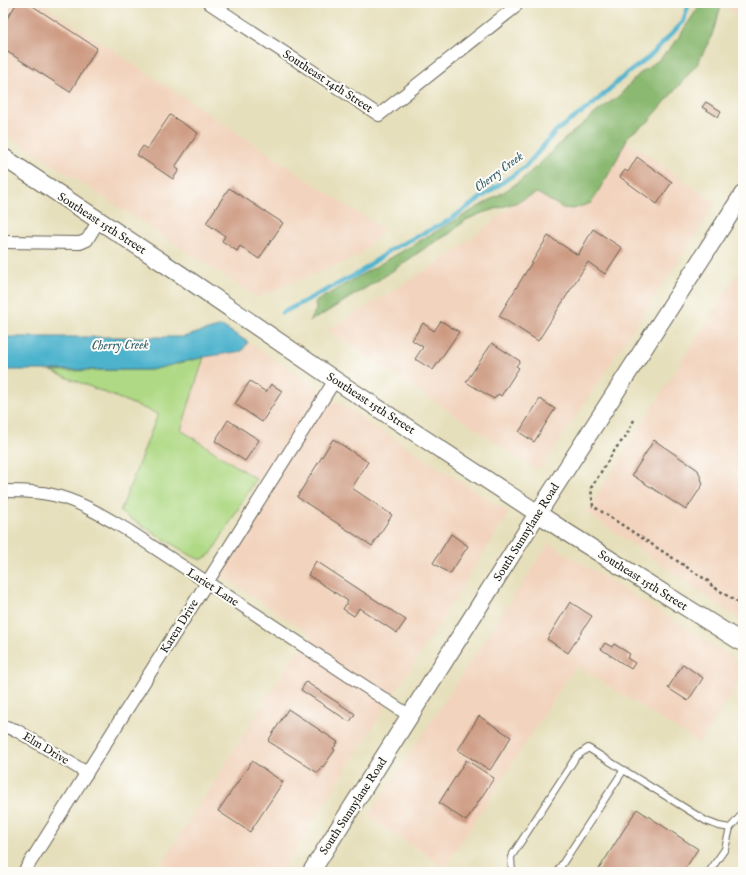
<svg xmlns="http://www.w3.org/2000/svg" width="746" height="875" viewBox="0 0 746 875" font-family="'IM FELL English',serif">
<style>
.built{fill:#f2d4be}
.green{fill:#afd984;stroke:#667a50}
.forest{fill:#8bb972;stroke:#546a47}
.water{fill:#4eb3cd;stroke:#356874}
.lines{fill:none;stroke-linecap:round;stroke-linejoin:round}
.stream{stroke:#4eb3cd;stroke-width:4.5}
.building{fill:#cd9a81}
.service-casing{stroke:#636054;stroke-width:8}
.minor-casing{stroke:#636054;stroke-width:14}
.secondary-casing{stroke:#636054;stroke-width:19}
.path{stroke:#636054;stroke-width:2.5;stroke-dasharray:3 3;stroke-linecap:butt}
.service{stroke:#fff;stroke-width:6}
.minor{stroke:#fff;stroke-width:12}
.secondary{stroke:#fff;stroke-width:17}
.labels{text-anchor:middle;stroke-width:4;stroke-linejoin:round;paint-order:stroke}
.street-label{font-size:12px;fill:#1c1c1c;stroke:#fdfcf7}
.water-label{font-size:13px;font-style:italic;fill:#32606c;stroke:#fdfcf7}
</style>
<rect width="100%" height="100%" fill="#fdfcf7"/>
<filter id="ink" filterUnits="userSpaceOnUse"><feTurbulence type="fractalNoise" baseFrequency=".025" numOctaves="2"/><feDisplacementMap in="SourceGraphic" scale="8" xChannelSelector="R" yChannelSelector="G"/><feConvolveMatrix kernelMatrix="1 2 1 2 8 2 1 2 1" color-interpolation-filters="sRGB"/></filter>
<filter id="wash" filterUnits="userSpaceOnUse"><feTurbulence type="fractalNoise" baseFrequency=".012" numOctaves="4" result="noise"/><feDisplacementMap in="SourceGraphic" scale="16" xChannelSelector="R" yChannelSelector="G"/><feGaussianBlur stdDeviation="0.9" result="paint"/><feColorMatrix in="noise" values="0 0 0 0 0 0 0 0 0 0 0 0 0 0 0 0 0 1.4 0 .05"/><feComposite in="paint" operator="in"/></filter>
<g filter="url(#wash)">
<rect width="100%" height="100%" fill="#e6dfbb"/>
<g class="built">
<path d="M3,3H41L384,230L357,257L257,297L3,132Z"/>
<path d="M725,3H743V19L724,6Z"/>
<path d="M626,141L716,203L544,465L536,469L327,330L445,259L514,204L538,194L563,209L573,210L591,203L613,167Z"/>
<path d="M743,265V622L586,512Z"/>
<path d="M248,342L340,404L509,513L281,872H157L288,665L311,635L221,575L273,490L180,430L204,357L242,351Z"/>
<path d="M549,543L743,664V676L699,743L576,665L445,867L368,817Z"/>
</g>
<path class="green" d="M204,357L181,430L256,479L211,554L201,560L190,555L120,512L158,414L51,371L151,370Z"/>
<path class="forest" d="M701,3H722L712,35L698,63L648,122L629,135L613,167L591,203L573,209L563,208L537,193L515,203L482,213L466,220L449,234L428,246L385,276L320,316L309,321L316,310L315,302L502,193L520,181L546,158L561,142L597,112L620,95L638,75L660,59L677,40Z"/>
<path class="water" d="M222,326L248,342L242,351L204,357L151,370H3V337H183Z"/>
<g class="lines">
<path class="stream" d="M282,313L357,274L392,249L448,221L527,165L556,131L592,105L625,75L649,57L683,22L689,3"/>
</g>
<g id="blocks">
<g class="building">
<path d="M17,3H28L97,48L70,92L3,49V25Z"/>
<path d="M706,102L721,111L718,117L702,107Z"/>
<path d="M170,115L198,133L175,167L179,170L173,179L137,155L143,146L147,149Z"/>
<path d="M637,157L672,182L657,204L620,177L625,170L628,172Z"/>
<path d="M229,188L283,223L259,259L240,246L237,251L222,241L225,236L206,223Z"/>
<path d="M593,229L622,248L605,274L588,262L538,341L499,316L548,236L578,255Z"/>
<path d="M441,321L459,332L433,370L415,359L423,347L412,340L423,323L434,331Z"/>
<path d="M492,343L520,361L516,366L519,368L501,396L498,394L494,399L466,382Z"/>
<path d="M250,381L266,392L271,384L282,391L262,422L235,404Z"/>
<path d="M540,399L555,409L534,442L519,432Z"/>
<path d="M228,420L259,440L245,461L215,441Z"/>
<path d="M333,439L368,462L352,488L392,515L372,546L297,497Z"/>
<path d="M654,440L698,470L703,484L686,510L632,475Z"/>
<path d="M451,534L468,546L450,574L433,563Z"/>
<path d="M316,561L406,620L397,633L359,608L354,616L343,609L348,601L308,575Z"/>
<path d="M570,602L592,616L568,653L547,639Z"/>
<path d="M605,643L612,647L614,644L630,654L627,658L635,663L631,669L601,649Z"/>
<path d="M683,664L703,678L688,701L668,688Z"/>
<path d="M306,682L355,714L350,722L301,690Z"/>
<path d="M288,709L338,742L333,749L335,750L323,767L322,766L318,773L268,741Z"/>
<path d="M479,716L511,737L490,770L458,750Z"/>
<path d="M466,760L494,778L466,821L439,803Z"/>
<path d="M252,761L283,782L250,832L218,811Z"/>
<path d="M637,809L698,849L683,872H597Z"/>
</g>
</g>
</g>
<g filter="url(#ink)">
<use href="#blocks" fill-opacity="0" stroke="#636054" stroke-width="1"/>
<g class="lines">
<g class="service-casing">
<g id="service">
<path d="M512,872L511,857L576,757L588,748L706,821L719,826L730,828L743,813"/>
<path d="M557,872L623,771"/>
<path d="M709,872L725,849L730,828"/>
</g>
</g>
<g class="minor-casing">
<g id="minor">
<path d="M209,3L379,115L514,8L517,3"/>
<path d="M3,242L80,243L87,240L99,220"/>
<path d="M3,491C19,491 37,491 53,495C80,501 105,517 129,531L410,716"/>
<path d="M3,726L16,730L87,773"/>
<path d="M24,872L335,380"/>
</g>
</g>
<g class="secondary-casing">
<g id="secondary">
<path d="M3,157L180,274L335,380L566,532L743,643"/>
<path d="M311,872L538,513L743,194"/>
</g>
</g>
<path class="path" d="M634,420L626,436L616,448L591,488L593,506L708,581L711,585L743,606"/>
<use href="#service" class="service"/>
<use href="#minor" class="minor"/>
<use href="#secondary" class="secondary"/>
</g>
</g>
<g class="labels">
<g class="street-label">
<text transform="translate(328 81) rotate(33)" y="4">Southeast 14th Street</text>
<text transform="translate(102 223) rotate(33)" y="4">Southeast 15th Street</text>
<text transform="translate(371 403) rotate(33)" y="4">Southeast 15th Street</text>
<text transform="translate(526 532) rotate(-58)" y="4">South Sunnylane Road</text>
<text transform="translate(643 580) rotate(32)" y="4">Southeast 15th Street</text>
<text transform="translate(213 587) rotate(33)" y="4">Lariet Lane</text>
<text transform="translate(179 626) rotate(-58)" y="4">Karen Drive</text>
<text transform="translate(46 748) rotate(31)" y="4">Elm Drive</text>
<text transform="translate(353 806) rotate(-57)" y="4">South Sunnylane Road</text>
</g>
<g class="water-label">
<text transform="translate(498 171) rotate(-37)" y="5">Cherry Creek</text>
<text transform="translate(120 344) rotate(-1)" y="5">Cherry Creek</text>
</g>
</g>
<rect width="746" height="875" fill="none" stroke="#fdfcf7" stroke-width="16"/>
</svg>
